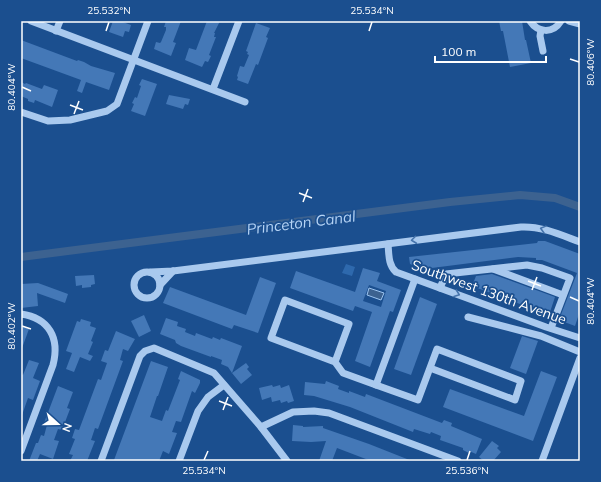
<svg xmlns="http://www.w3.org/2000/svg" width="601" height="482" viewBox="0 0 601 482" font-family="Mulish,sans-serif">
<style>
.green{fill:#2e69ad}
.water{fill:#3c6290;stroke:#9cc4f0}
.lines{fill:none;stroke-linecap:round;stroke-linejoin:round}
.canal{stroke:#3c6290;stroke-width:8}
.building{fill:#4478b7;fill-rule:evenodd}
.minor{stroke:#a9c9ee;stroke-width:7}
.oneway{stroke:#4674ac}
.ticks{fill:none;stroke:#fff;stroke-width:1.5}
.labels{text-anchor:middle;stroke-width:3.5;stroke-linejoin:round;paint-order:stroke}
.street-label{font-size:14px;fill:#fff;stroke:#1b4f8f}
.water-label{font-size:15px;font-style:italic;fill:#b5d3f5;stroke:#1b4f8f}
.neatline{fill:none;stroke:#fff;stroke-width:1.5}
.ticks-label{font-size:10px;text-anchor:middle;fill:#fff}
</style>
<rect width="100%" height="100%" fill="#1b4f8f"/>
<path class="green" d="M346,264L355,267L352,276L342,273Z"/>
<path class="water" d="M369,288L384,293L381,300L367,295Z"/>
<g class="lines">
<path class="canal" d="M21,257L450,202L520,195L555,198L580,207"/>
</g>
<g class="building">
<path d="M113,21H120L131,25L129,32L125,31L123,37L109,32Z"/>
<path d="M166,21H181L173,42L176,43L171,56L154,49L156,42L160,43L161,42L166,30V27H164Z"/>
<path d="M207,21H220L214,33H215L214,37H216L209,55L211,56L208,62L205,61L202,67L185,60L189,48L196,50Z"/>
<path d="M499,21H522L525,40H526L531,63L510,67L503,31H501Z"/>
<path d="M256,23L270,28L266,37L268,38L258,65L256,64L248,84L237,80L238,77L237,76L240,66L244,67L249,55L247,54L248,52L246,51Z"/>
<path d="M21,40L77,61L78,60L84,62L91,66L115,73L109,90L86,82L82,93L77,91L81,80L21,58Z"/>
<path d="M142,79L157,84L145,116L131,111L134,104L132,103L135,97L137,98L141,86L139,85Z"/>
<path d="M21,82L25,84L26,83L42,89L44,85L58,90L52,107L35,100L34,103L28,101V99L21,96Z"/>
<path d="M169,95L190,99L188,105L185,104L183,109L166,104Z"/>
<path d="M538,241H545L580,254V311L575,326L559,320L577,273L542,260H536V258L518,257L424,269L410,264L409,257L537,243Z"/>
<path d="M363,268L380,273L377,281L401,290L393,312L390,311L370,367L355,361L372,312L355,306L353,311L290,288L296,271L355,292ZM369,285L386,291L381,307L363,301Z"/>
<path d="M492,274L555,297L549,315L472,286L476,276Z"/>
<path d="M94,275L95,284L91,285V287L82,288V285L76,286L75,276Z"/>
<path d="M260,277L276,283L258,333L234,325L232,329L163,303L170,287L246,315Z"/>
<path d="M38,283L68,294L65,303L37,293L38,306L21,308V284Z"/>
<path d="M420,297L437,304L411,375L394,369Z"/>
<path d="M144,315L151,331L139,337L131,321Z"/>
<path d="M166,318L178,322L177,326L186,329L185,332L195,336L196,333L212,339L213,337L220,340L221,338L242,346L232,373L228,367L221,364L222,360L211,356V357L181,346L176,343L175,340L160,334Z"/>
<path d="M81,319L91,322L90,326L96,328L91,341L93,342L88,354L93,356L90,361L80,357L74,372L66,369L72,353L66,351L77,321L80,322Z"/>
<path d="M21,326L29,329L22,348H21Z"/>
<path d="M116,331L135,339L128,351L123,349L120,360L123,361L98,429L95,428L91,440L95,441L87,461H70L73,455L69,454L75,439L72,438L75,429L79,430L98,379L101,380L107,363L101,361L105,350L108,351Z"/>
<path d="M522,336L538,341L526,374L510,368Z"/>
<path d="M29,360L39,363L33,378L40,381L33,400L28,398L22,415H21V374L23,375Z"/>
<path d="M151,361L168,367L158,396H157L150,417L162,421L166,410L168,411L180,380L178,379L181,371L200,380V383L195,393L192,391L181,422L176,421L172,432L177,433L169,454L163,451L159,461H118L114,460Z"/>
<path d="M246,363L249,367L247,369L252,375L241,384L232,373Z"/>
<path d="M541,371L557,377L533,441L443,407L450,389L524,416Z"/>
<path d="M326,381L339,386L338,389L349,393V391L365,397L366,394L442,423L444,420L452,423L451,426L482,439L476,454L469,451V453L463,450V448L440,440L441,436L431,432L430,434L414,429L413,432L350,407L314,396L304,395L305,382L325,384Z"/>
<path d="M272,385L273,387L280,385L281,388L289,385L294,401L288,403L287,401L281,403L280,400L272,402L271,397L262,400L259,388Z"/>
<path d="M58,386L73,392L67,408L70,409L62,430L58,429L54,440L59,441L53,459L40,454L37,461H29L36,443H38L41,435L44,436L47,425L44,423Z"/>
<path d="M293,425L303,426V427L323,426V428L369,444L412,461H371L337,448L332,461H319L326,441L311,442L292,441Z"/>
<path d="M492,441L499,446L497,448L501,452L493,461H484L479,457Z"/>
</g>
<g class="lines">
<g class="minor">
<path d="M31,21L245,102"/>
<path d="M530,21C538,33 553,34 561,21"/>
<path d="M569,21L580,24"/>
<path d="M541,30L540,36L543,51"/>
<path d="M56,31L60,21"/>
<path d="M213,89L239,21"/>
<path d="M21,112L48,121L70,120L107,111L117,104L148,21"/>
<path d="M388,244C389,254 388,265 396,272L546,327L580,338"/>
<path d="M493,269L563,295"/>
<circle cx="147" cy="285" r="13"/>
<path d="M151,272L173,271L521,227C542,226 561,235 580,242"/>
<path d="M160,285L173,271"/>
<path d="M440,288L446,274L527,265L542,268L570,278L551,328"/>
<path d="M21,314C49,318 60,338 53,365L21,451"/>
<path d="M468,317L541,336L580,352"/>
<path d="M335,362L349,324L285,300L271,338L335,362L343,373L376,385L415,279"/>
<path d="M376,385L418,400L437,349L521,381L515,400L430,368"/>
<path d="M261,427L293,412L314,411L329,413L458,461"/>
<path d="M101,461L140,356L145,351L154,348L214,373L261,427L287,461"/>
<path d="M179,461L198,411L208,397L224,385"/>
<path d="M542,461L580,358"/>
</g>
</g>
<defs><path id="oneway-chevron" d="M-2-3.5L2.5 0L-2 3.5" fill="none" stroke-width="1.6" stroke-linecap="round" stroke-linejoin="round"/></defs>
<g class="oneway">
<use href="#oneway-chevron" transform="translate(543 229) rotate(-165)"/>
<use href="#oneway-chevron" transform="translate(414 240) rotate(173)"/>
<use href="#oneway-chevron" transform="translate(457 294) rotate(20)"/>
</g>
<path class="ticks" d="M106,31L109,22M369,31L372,22M570,59L579,62M22,87L31,91M70,105L83,110M74,114L79,101M299,193L312,198M303,202L308,189M528,281L541,286M532,290L537,277M570,297L579,301M22,326L31,329M219,401L232,406M223,410L228,397M204,460L208,451M467,460L470,451"/>
<g class="labels">
<g class="street-label">
<text transform="translate(489 292) rotate(20)" y="5">Southwest 130th Avenue</text>
</g>
<g class="water-label">
<text transform="translate(301 223) rotate(-7)" y="5">Princeton Canal</text>
</g>
</g>
<rect width="601" height="482" fill="none" stroke="#1b4f8f" stroke-width="44"/>
<g transform="translate(58 424) rotate(111)" stroke="#1b4f8f" stroke-width="3" paint-order="stroke">
<path d="M0-3L7 15L0 10L-7 15Z" fill="#ffffff"/>
<text y="-6" font-size="11" font-weight="bold" text-anchor="middle" fill="#ffffff">N</text>
</g>
<path d="M435 56v6h111v-6" fill="none" stroke="#ffffff" stroke-width="2"/>
<text x="441" y="56" font-size="12" fill="#ffffff" stroke="#1b4f8f" stroke-width="3" paint-order="stroke">100 m</text>
<rect x="22" y="22" width="557" height="438" class="neatline"/>
<g class="ticks-label">
<text x="109" y="14">25.532°N</text>
<text x="372" y="14">25.534°N</text>
<text transform="translate(590 62) rotate(-90)" y="4">80.406°W</text>
<text transform="translate(11 87) rotate(-90)" y="4">80.404°W</text>
<text transform="translate(590 301) rotate(-90)" y="4">80.404°W</text>
<text transform="translate(11 326) rotate(-90)" y="4">80.402°W</text>
<text x="204" y="474">25.534°N</text>
<text x="467" y="474">25.536°N</text>
</g>
</svg>
